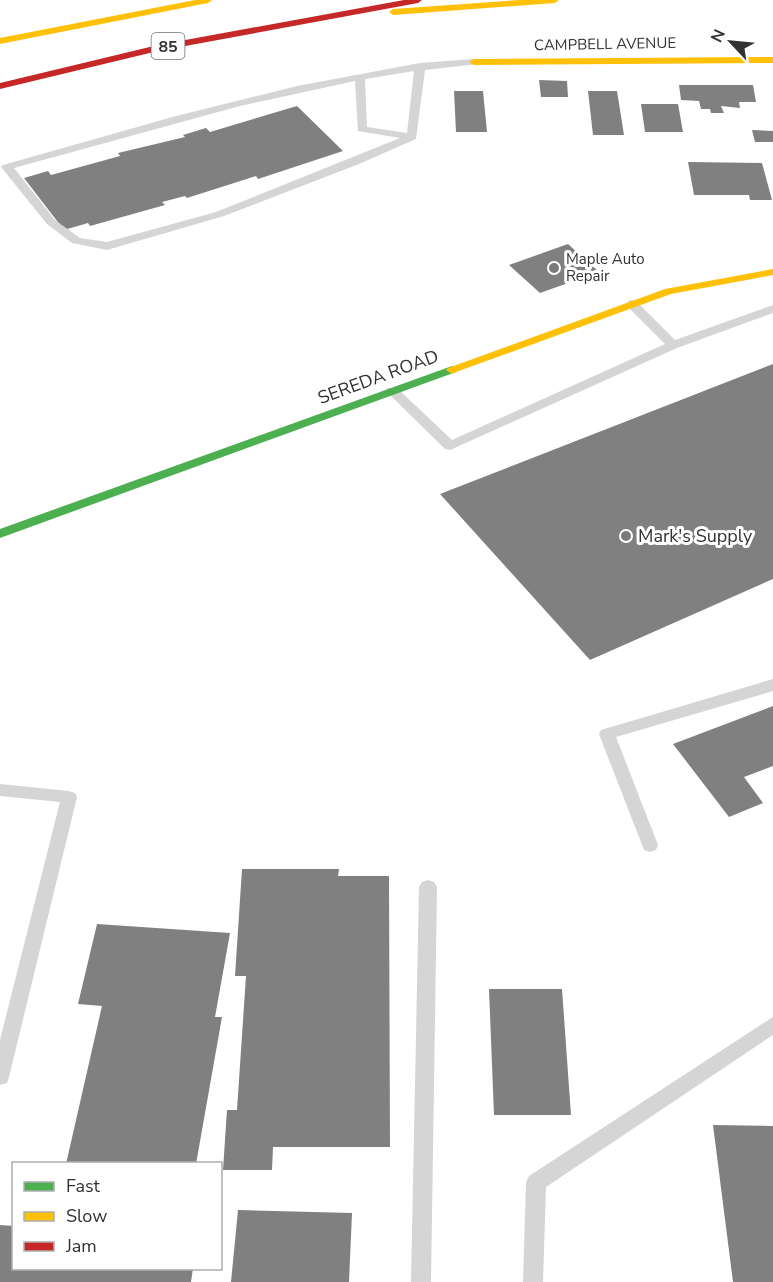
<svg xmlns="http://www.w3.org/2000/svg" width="773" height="1282" viewBox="0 0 773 1282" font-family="'Nunito Sans',sans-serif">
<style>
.building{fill:#808080}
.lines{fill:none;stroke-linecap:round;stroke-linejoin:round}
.lane{fill:#d5d5d5;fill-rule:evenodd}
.fast{fill:#4caf50;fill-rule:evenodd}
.slow{fill:#ffc107;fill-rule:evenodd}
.jam{fill:#c62828;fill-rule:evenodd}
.poi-dot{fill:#797979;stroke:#fff;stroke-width:2}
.labels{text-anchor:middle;stroke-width:6;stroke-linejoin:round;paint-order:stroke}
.far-street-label{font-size:15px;fill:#313131;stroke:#fff}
.far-poi-label{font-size:15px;fill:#313131;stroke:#fff;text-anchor:start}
.shield{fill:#fff;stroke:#6f6f6f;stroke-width:1.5}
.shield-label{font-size:16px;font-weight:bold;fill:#313131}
.street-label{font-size:18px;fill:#313131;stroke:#fff}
.poi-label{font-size:18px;fill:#313131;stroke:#fff;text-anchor:start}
</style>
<rect width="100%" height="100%" fill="#fff"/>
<g class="building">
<path d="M539,80L567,81L568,97H541Z"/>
<path d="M679,85H753L756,102H739L740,108L721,106L724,113H711L710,109H701L699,101L681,100Z"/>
<path d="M454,91H483L487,132H456Z"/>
<path d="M588,91H617L624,135H593Z"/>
<path d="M641,104H678L683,132H645Z"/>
<path d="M297,106L343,151L258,179L256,176L187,198L185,196L162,202L165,205L90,226L88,223L64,230L24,178L48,171L51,175L120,156L118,153L185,137L183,135L206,128L210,132Z"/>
<path d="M752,130L773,131V142H755Z"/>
<path d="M688,162L762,163L772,200H750L749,195H694Z"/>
<path d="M568,244L599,272L540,293L509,265Z"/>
<path d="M773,364V579L590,660L440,494Z"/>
<path d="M773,706V766L744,777L763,803L729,817L673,744Z"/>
<path d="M242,869H339L338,876H389L390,1147H273L272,1170H223L227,1110H237L246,976H235Z"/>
<path d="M97,924L230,933L215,1017H222L196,1164H66L102,1006L78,1004Z"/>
<path d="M489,989H562L571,1115H494Z"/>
<path d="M713,1125L773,1126V1282H733Z"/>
<path d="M238,1210L352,1213L349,1282H231Z"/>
<path d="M0,1225L14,1226V1268H193L191,1282H0Z"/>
</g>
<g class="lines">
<g class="lane">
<path d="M474,59L479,62L478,64L425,70L416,139L359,164L224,216L107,250L72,243L47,224L1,167L3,165L176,116L297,86L420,63ZM414,71L407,133L367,127L365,79ZM355,81L358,131L400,138L216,212L107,242L80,238L55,220L14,168L240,106Z"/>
<path d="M632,300L636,301L675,340L773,305V313L677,348L450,450L445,449L386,391L387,388H397L452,440L665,344L628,307V301Z"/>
<path d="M773,679V691L616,737L658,845L656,850L650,852L644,850L599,734L601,730Z"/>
<path d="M0,784L69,791L75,793L77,797L9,1077L7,1083L0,1085V1040L60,802L0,796Z"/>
<path d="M428,880L434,882L437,887L431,1282H411L419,887L422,882Z"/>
<path d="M773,1017V1035L546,1187L543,1282H523L526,1182L529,1176Z"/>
</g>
<path class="fast" d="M452,366L456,368V372L0,538V529Z"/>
<g class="slow">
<path d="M195,0H212L208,3L0,44V38Z"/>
<path d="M519,0H559L555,3L393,15L389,12L393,9Z"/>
<path d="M773,57V63L474,65L469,62L474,59Z"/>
<path d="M773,269V275L671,294L456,372L452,374L446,370L448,368L665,289Z"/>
</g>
<path class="jam" d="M404,0H422L418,3L158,51L0,89V83L158,45Z"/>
</g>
<g class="poi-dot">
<circle cx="554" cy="268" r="6"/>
<circle cx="626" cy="536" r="6"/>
</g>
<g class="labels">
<g class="far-street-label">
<text transform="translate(605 44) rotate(-1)" y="5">CAMPBELL AVENUE</text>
</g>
<g class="far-poi-label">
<text x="566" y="264">Maple Auto<tspan x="566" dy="17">Repair</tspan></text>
</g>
<rect class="shield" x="151.5" y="33" width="33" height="26" rx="4.5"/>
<g class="shield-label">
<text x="168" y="52">85</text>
</g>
<g class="street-label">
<text transform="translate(378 377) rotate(-20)" y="6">SEREDA ROAD</text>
</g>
<g class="poi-label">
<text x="638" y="542">Mark's Supply</text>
</g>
</g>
<rect x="12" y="1162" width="210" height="108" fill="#ffffff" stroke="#adadad" stroke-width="1.5"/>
<rect x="24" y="1182" width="30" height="9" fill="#4caf50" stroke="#adadad" stroke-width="1.5"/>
<text x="66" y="1192" font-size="18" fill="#313131">Fast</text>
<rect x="24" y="1212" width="30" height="9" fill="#ffc107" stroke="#adadad" stroke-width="1.5"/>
<text x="66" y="1222" font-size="18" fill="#313131">Slow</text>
<rect x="24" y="1242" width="30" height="9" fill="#c62828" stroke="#adadad" stroke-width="1.5"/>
<text x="66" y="1252" font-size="18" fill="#313131">Jam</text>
<g transform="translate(731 42) rotate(296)" stroke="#ffffff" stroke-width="4.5" paint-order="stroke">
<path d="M0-4.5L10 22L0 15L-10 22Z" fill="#313131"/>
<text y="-9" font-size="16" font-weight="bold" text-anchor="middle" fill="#313131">N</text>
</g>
</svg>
